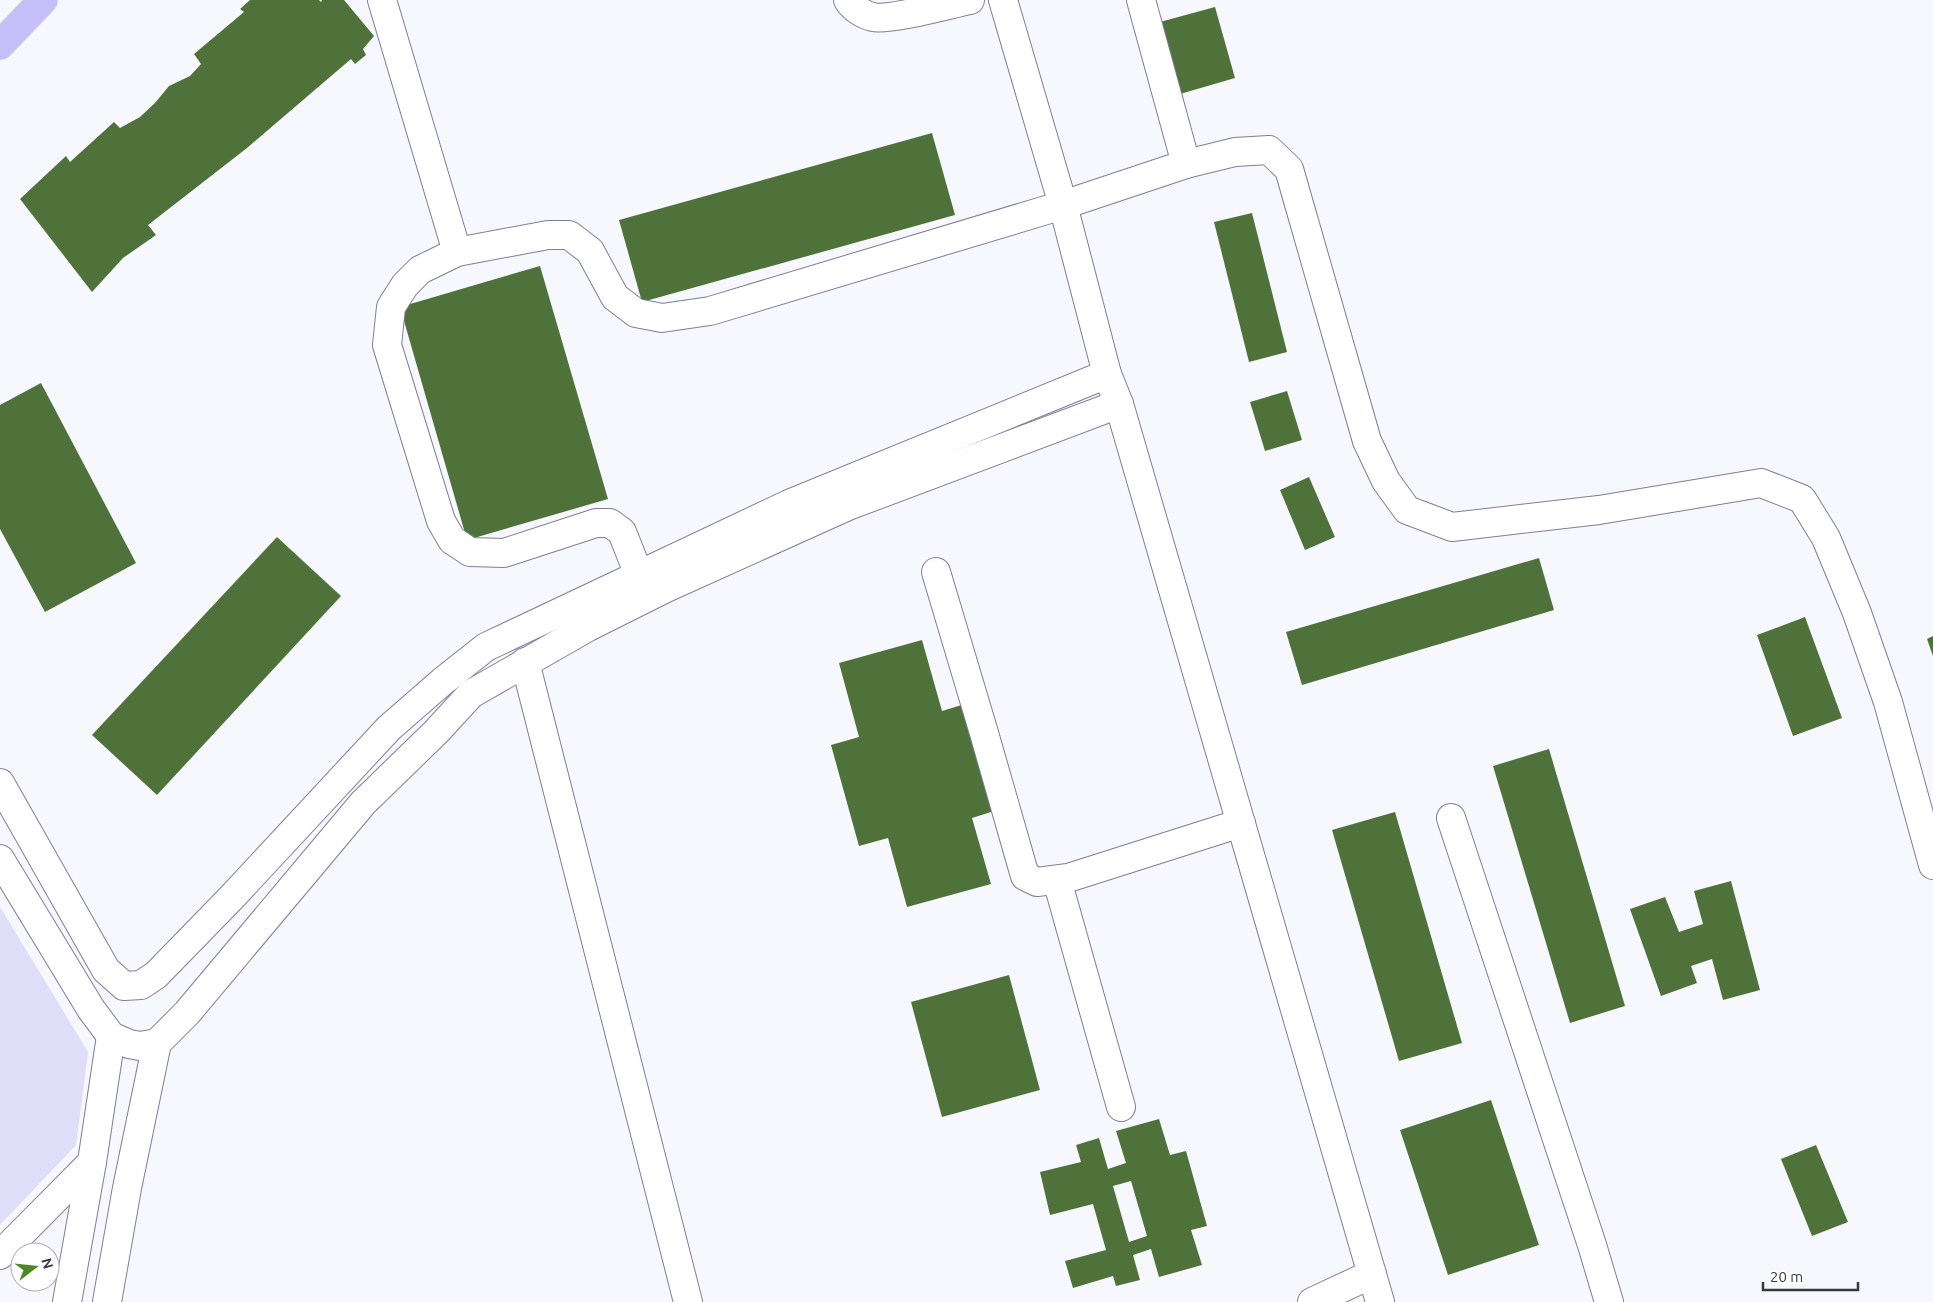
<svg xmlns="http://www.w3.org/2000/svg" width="1933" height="1302" viewBox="0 0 1933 1302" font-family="Ubuntu,sans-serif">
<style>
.green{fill:#dfddf8}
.building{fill:#4f723a;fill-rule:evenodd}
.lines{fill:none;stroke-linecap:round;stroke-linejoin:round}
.minor-casing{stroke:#7f7d9b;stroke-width:30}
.major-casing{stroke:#d3d3d6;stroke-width:30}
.minor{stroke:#fff;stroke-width:28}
.major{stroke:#c5bef8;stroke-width:28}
</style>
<rect width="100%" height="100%" fill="#f7f7fe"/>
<path class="green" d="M0,907L88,1052L76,1145L0,1225Z"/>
<g class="building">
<path d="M250,0H319L321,2L322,0H344L374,36L363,49L366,55L355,64L351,59L247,148L148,225L156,235L123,258L92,292L20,199L66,156L70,162L114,122L120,128L140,117L155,103L169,86L190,76L201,64L194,54L244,12L240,9Z"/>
<path d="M1215,7L1235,78L1180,94L1160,22Z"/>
<path d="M932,133L955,215L642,302L619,220Z"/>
<path d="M1252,213L1287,352L1249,362L1214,222Z"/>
<path d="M540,266L608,499L467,540L400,307Z"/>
<path d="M41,383L136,563L45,612L0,529V405Z"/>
<path d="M1287,391L1302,440L1265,451L1250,402Z"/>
<path d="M1309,477L1335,537L1305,550L1280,490Z"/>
<path d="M277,537L341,596L157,795L92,735Z"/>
<path d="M1539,558L1554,610L1302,685L1286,632Z"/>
<path d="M1805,617L1842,718L1793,736L1757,635Z"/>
<path d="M1933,636V656L1927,639Z"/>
<path d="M922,640L942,711L965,704L994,811L972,818L991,884L907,907L888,838L859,846L831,745L859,737L839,663Z"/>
<path d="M1549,749L1625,1006L1570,1023L1493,766Z"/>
<path d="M1395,812L1462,1043L1399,1061L1332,830Z"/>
<path d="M1731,881L1760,990L1723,1000L1712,959L1691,966L1697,983L1661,996L1630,909L1665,897L1679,932L1703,924L1694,891Z"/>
<path d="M1009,975L1040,1090L942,1117L911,1002Z"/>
<path d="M1491,1100L1539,1245L1448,1275L1400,1130Z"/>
<path d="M1159,1119L1170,1155L1186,1151L1207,1226L1191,1230L1202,1265L1159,1277L1151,1249L1133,1255L1140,1280L1116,1286L1113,1276L1073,1288L1065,1261L1106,1250L1093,1204L1050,1215L1040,1172L1081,1162L1076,1145L1099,1138L1108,1169L1126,1163L1116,1131ZM1131,1181L1147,1236L1129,1242L1113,1186Z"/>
<path d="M1816,1145L1848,1222L1812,1236L1781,1159Z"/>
</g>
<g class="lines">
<g class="minor-casing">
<g id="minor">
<path d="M382,0L457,252"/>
<path d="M848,0C853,8 863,15 873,17C889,21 950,4 970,0"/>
<path d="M1003,0L1063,205L1107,374L1119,404L1380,1302"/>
<path d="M1141,0L1186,164"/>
<path d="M936,572L984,733L1025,876L1037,882L1068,878L1241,823"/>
<path d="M639,575L622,532L610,523H596L504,553L470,552L452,540L441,521L387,345L391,307L405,285L420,270L457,252L548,235H569L590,251L615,297L636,313L662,318L710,311L1063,205L1186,164L1235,152L1269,150L1289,169L1367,441L1386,481L1407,510L1452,527L1599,510L1761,483L1802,499L1826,538L1857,613L1888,702L1933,865"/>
<path d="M525,662L688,1302"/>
<path d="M0,783L106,970L124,986L141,985L156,975L232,897L389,728L443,681L486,647L789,504L1107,374"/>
<path d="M1451,818L1592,1245L1609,1302"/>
<path d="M0,859L91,1009L111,1036L129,1044L140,1046L157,1043L187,1013L363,803L436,732L471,694L588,627L666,588L848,506L1119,404"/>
<path d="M1057,880L1121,1107"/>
<path d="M0,1255L92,1162"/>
<path d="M67,1302L92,1162L111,1036"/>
<path d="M107,1302L127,1188L157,1043"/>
<path d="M1312,1302L1372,1274"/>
</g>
</g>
<g class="major-casing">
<path id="major" d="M0,45L43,0"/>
</g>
<use href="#minor" class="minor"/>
<use href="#major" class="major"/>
</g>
<g transform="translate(35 1267) rotate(74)"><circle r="24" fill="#ffffff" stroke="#afafb5"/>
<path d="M0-4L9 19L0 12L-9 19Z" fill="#4e8723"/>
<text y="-8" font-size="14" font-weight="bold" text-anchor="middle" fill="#383845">N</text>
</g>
<path d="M1763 1282v8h95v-8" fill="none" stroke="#383845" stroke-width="2.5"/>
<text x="1770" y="1282" font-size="15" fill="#383845" stroke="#ffffff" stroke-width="4" paint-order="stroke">20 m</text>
</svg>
